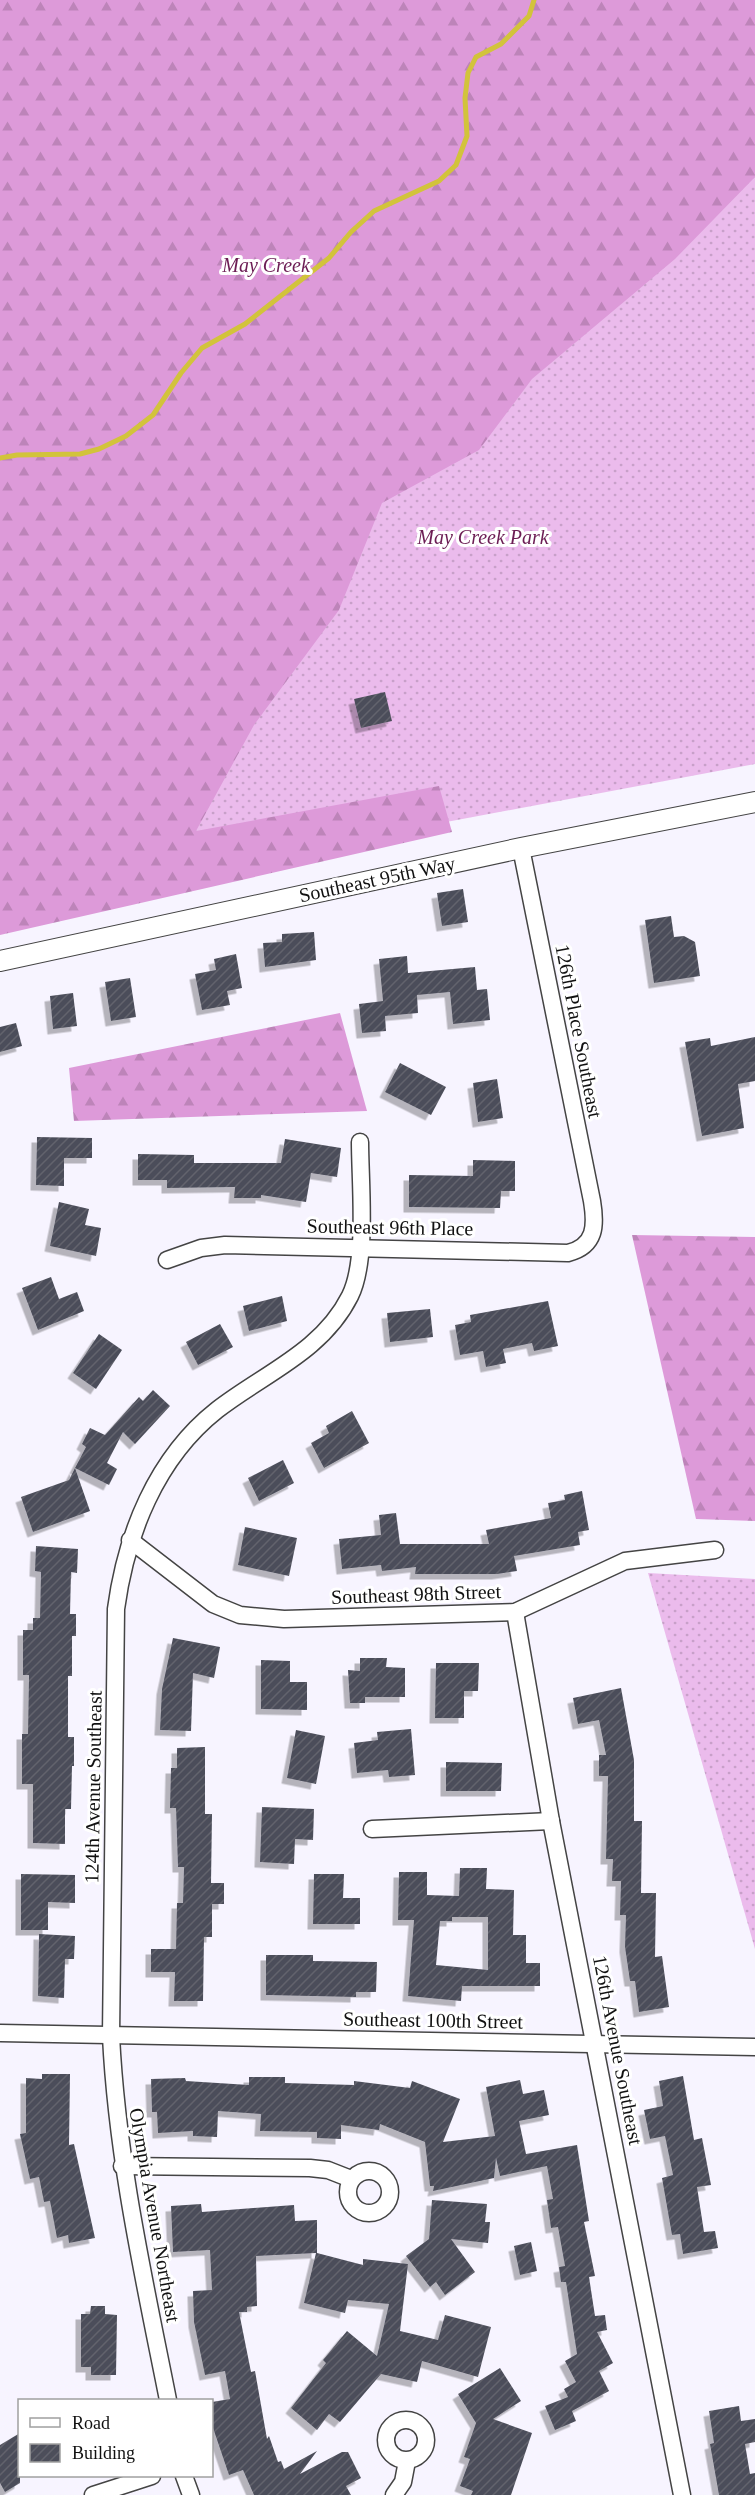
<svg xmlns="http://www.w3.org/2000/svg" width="755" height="2495" viewBox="0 0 755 2495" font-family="'Times New Roman',serif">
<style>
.grass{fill:url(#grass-dots)}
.forest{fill:url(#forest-firs)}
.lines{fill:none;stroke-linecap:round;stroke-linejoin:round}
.stream{stroke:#d2c33b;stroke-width:5}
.building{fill:url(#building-hatch);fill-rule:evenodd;filter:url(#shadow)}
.minor-casing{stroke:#444;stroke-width:19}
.tertiary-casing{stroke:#444;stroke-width:22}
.minor{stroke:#fff;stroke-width:16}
.tertiary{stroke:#fff;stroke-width:20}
.labels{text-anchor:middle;stroke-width:6;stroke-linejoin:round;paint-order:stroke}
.park-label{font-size:20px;font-style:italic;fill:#6c1d54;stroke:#fff}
.street-label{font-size:20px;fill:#111;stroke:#fff}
</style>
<defs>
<pattern id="grass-dots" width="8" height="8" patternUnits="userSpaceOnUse" patternTransform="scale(1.5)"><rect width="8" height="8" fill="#ebbbec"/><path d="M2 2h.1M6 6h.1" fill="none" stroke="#c8a0c9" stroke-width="1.8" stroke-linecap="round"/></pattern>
<pattern id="forest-firs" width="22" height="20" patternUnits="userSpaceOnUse" patternTransform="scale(1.5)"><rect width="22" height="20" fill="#dd9ad9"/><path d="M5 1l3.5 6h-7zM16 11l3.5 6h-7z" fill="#bd84b9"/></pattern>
<pattern id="building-hatch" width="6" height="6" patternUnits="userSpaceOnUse" patternTransform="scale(1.5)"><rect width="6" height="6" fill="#4c4e5a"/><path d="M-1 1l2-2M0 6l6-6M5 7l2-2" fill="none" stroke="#62636d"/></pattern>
<filter id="shadow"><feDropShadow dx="-5.5" dy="5.5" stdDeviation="0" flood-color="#0004"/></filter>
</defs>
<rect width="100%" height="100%" fill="#f7f4ff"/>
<g class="grass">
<path d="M755,0V764L0,906Z"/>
<path d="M648,1573L755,1579V1949Z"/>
</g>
<g class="forest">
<path d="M0,0H755V177L675,259L532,379L479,450L382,503L339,610L254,725L196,831L439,786L452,832L0,935Z"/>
<path d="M340,1013L367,1111L74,1121L69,1068Z"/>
<path d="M632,1235L755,1237V1521L696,1519Z"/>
</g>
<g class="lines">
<path class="stream" d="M0,458L17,455L80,454L99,449L126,436L153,415L181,373L202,348L245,324L329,258L351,232L374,211L439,181L456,165L467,136L465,98L468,73L476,57L501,44L529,16L534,0"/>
</g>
<g class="building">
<path d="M385,692L392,721L361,728L354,699Z"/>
<path d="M463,889L468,922L442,926L437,893Z"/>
<path d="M671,916L674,937L684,936L695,942L700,976L654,983L645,920Z"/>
<path d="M314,932L316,960L265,967L263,943L282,942V934Z"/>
<path d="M236,954L242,988L227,991L230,1005L202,1010L195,974L216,970L214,959Z"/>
<path d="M407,956L408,973L475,967L477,990L487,989L490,1020L453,1024L450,992L417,995L418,1013L385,1016L386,1031L362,1033L359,1004L383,1001L379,959Z"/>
<path d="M130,978L136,1017L111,1021L105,982Z"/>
<path d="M73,993L77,1026L53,1029L50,996Z"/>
<path d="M16,1023L22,1046L0,1052V1027Z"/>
<path d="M755,1037V1081L738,1084L744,1128L702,1136L685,1042L710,1038L711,1046Z"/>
<path d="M400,1063L446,1087L431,1115L385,1092Z"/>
<path d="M497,1079L503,1118L478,1122L473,1083Z"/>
<path d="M37,1137L92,1138V1158H64V1186L36,1185Z"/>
<path d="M285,1139L341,1148L337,1177L311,1173L306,1202L261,1195V1198H234L235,1187L167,1188V1180H138V1154L194,1155V1163H281Z"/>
<path d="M473,1160L515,1161V1191H501L500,1208L409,1207V1175L473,1176Z"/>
<path d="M59,1202L89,1209L85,1225L101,1228L96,1256L50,1246Z"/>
<path d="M51,1277L59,1299L77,1292L84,1311L38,1330L22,1288Z"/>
<path d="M282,1296L287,1321L249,1331L243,1306Z"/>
<path d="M548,1301L558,1346L534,1351L532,1343L503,1349L506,1363L486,1367L483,1351L460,1355L455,1325L471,1322L470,1315Z"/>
<path d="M430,1309L433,1337L390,1342L387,1313Z"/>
<path d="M220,1324L233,1347L198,1365L186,1342Z"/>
<path d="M99,1334L122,1350L96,1389L73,1373Z"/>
<path d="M153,1390L170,1406L135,1444L123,1432L107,1463L117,1469L109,1485L75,1468L86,1447L82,1444L90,1428L105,1435L139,1397L143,1401Z"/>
<path d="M352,1411L369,1443L324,1468L311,1443L329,1433L326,1426Z"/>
<path d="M283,1460L294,1483L259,1501L248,1478Z"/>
<path d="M75,1468L90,1511L33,1532L21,1497L69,1480Z"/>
<path d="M582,1491L589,1530L578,1532L580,1545L514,1556L517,1571L497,1574H415L416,1567L382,1571L381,1565L342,1569L339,1539L381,1535L379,1515L396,1513L400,1544H489L486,1530L551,1518L548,1503L565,1500L564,1495Z"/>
<path d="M245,1527L297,1538L289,1576L238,1565Z"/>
<path d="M36,1546L78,1549L77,1573L71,1572L70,1614H76V1636H72V1676H68V1737H74V1766H72L71,1809H65V1844L33,1843V1784H22V1734H28L29,1675H23V1630H33V1618H40L41,1572L35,1571Z"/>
<path d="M173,1638L220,1647L214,1678L193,1673L191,1731L160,1730L162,1689Z"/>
<path d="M360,1658H387L386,1667L405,1668V1697H365V1703H350L348,1670L360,1671Z"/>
<path d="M261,1660L290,1661V1682H307V1710L261,1709Z"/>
<path d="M436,1663H479L478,1691H464V1718H435Z"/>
<path d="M621,1688L634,1760V1821H642L641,1893H656L655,1957L662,1956L669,2007L639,2012L635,1981H630L625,1947L626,1915H620L621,1881H612L613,1859H606L608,1776H599V1755H606L599,1720L578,1724L573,1698Z"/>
<path d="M411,1729L415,1775L389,1777L388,1770L357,1773L354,1743L378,1740L377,1732Z"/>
<path d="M296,1730L325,1736L316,1784L287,1778Z"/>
<path d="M205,1747V1814H212L211,1883H224V1904H212V1937H204L203,2001H174L175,1972H151V1949H176L177,1903H183L184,1867H178L176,1808H170L171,1768H177V1748Z"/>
<path d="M446,1762L502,1763L501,1791H446Z"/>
<path d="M262,1807L314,1809L313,1840L295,1839L294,1864L260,1862Z"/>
<path d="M460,1868H487L486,1889L514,1890L513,1935H526V1963H540V1986H462L461,2001L408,1996L414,1920H398L399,1872H427V1895L459,1896ZM452,1917H488V1970L436,1965L440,1921H452Z"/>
<path d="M21,1874L75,1875V1903L48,1902V1930H21Z"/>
<path d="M314,1874H344L343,1898H360V1924H313Z"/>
<path d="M39,1934L75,1936L74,1959H65L64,1998L38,1996Z"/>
<path d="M266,1955H313V1961L377,1962L376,1992H356V1997L266,1995Z"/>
<path d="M42,2074H70L69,2145L74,2144L95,2238L69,2243L68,2235L57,2238L50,2201L44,2202L39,2177L30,2179L20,2134L26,2133V2078L42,2079Z"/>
<path d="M683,2076L694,2140L702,2138L711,2185L697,2187L704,2232L715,2231L718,2248L683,2254L680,2234L672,2235L662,2178L673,2175L665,2136L650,2139L644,2110L663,2106L659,2081Z"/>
<path d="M249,2077H285V2083L354,2085V2081L410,2088L412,2081L460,2099L443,2142L495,2136L486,2087L520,2080L523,2094L544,2090L549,2115L519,2121L526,2154L577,2145L589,2221L584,2222L595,2276L589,2277L595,2316L605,2315L607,2330L597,2332L613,2363L599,2371L609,2391L572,2411L576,2421L555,2430L545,2406L568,2397L564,2389L576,2382L565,2361L577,2354L566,2282H561L559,2267L565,2266L558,2227L551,2228L547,2200L553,2199L547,2166L500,2176L496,2158L494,2178L433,2191L434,2186H430L425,2142L380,2124L379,2130L341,2125V2139L317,2138V2132L260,2131L261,2114L218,2111L217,2137L193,2136V2131L158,2133L157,2112H152L151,2079L185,2078L186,2081L249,2085Z"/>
<path d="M432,2200L487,2204L485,2222H490L488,2243L451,2239L475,2272L445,2295L436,2282L430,2287L406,2256L429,2239Z"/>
<path d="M201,2204L202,2212L294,2205L295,2221L317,2220V2253L363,2265V2259L408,2264L400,2331L438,2340L445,2315L491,2327L478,2377L422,2361L417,2382L381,2374L340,2422L329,2414L317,2430L291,2408L326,2363L323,2360L347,2331L377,2356L389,2304L348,2300L345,2313L304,2303L316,2253L256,2256L257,2306L247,2307V2312H239L251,2372L255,2371L267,2439L269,2436L278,2462L281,2461L284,2469L317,2451L300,2474L342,2452H348L361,2478L346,2486L351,2495H254L243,2470L229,2475L212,2425V2402L230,2399L225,2371L205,2375L194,2322L193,2291L212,2290L210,2250L173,2252L171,2206Z"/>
<path d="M531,2242L537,2271L520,2275L514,2246Z"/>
<path d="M91,2306H105V2314L117,2315L116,2375H91V2367H81V2314H90Z"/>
<path d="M500,2368L521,2401L493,2419L532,2433L511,2495H471L473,2491L460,2486L470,2459L464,2457L476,2423L458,2394Z"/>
<path d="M739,2406L741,2421L755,2419V2442L745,2444L750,2474L755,2473V2495H719L710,2444L714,2443L709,2411Z"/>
<path d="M20,2433V2483L5,2492L0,2483V2445Z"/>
</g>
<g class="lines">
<g class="minor-casing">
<g id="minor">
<path d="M167,1260L201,1248L225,1245L568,1253C596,1246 596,1225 592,1201L521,848"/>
<path d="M130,1540L213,1604L240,1615L284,1619L515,1612L625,1561L715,1550"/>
<path d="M515,1612L551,1821L682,2495"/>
<path d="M372,1829L551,1821"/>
<path d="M0,2033L755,2047"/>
<path d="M122,2166L310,2168L328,2170L351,2179"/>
<circle cx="369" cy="2192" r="21"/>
<path d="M168,2400C144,2279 117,2159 111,2036L116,1609C126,1535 156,1458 217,1410C263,1374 322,1352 350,1296C368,1260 360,1183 360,1142"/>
<circle cx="406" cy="2440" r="20"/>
<path d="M184,2476L191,2495"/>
<path d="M93,2495L152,2476"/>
<path d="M394,2495L403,2482L407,2461"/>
</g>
</g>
<g class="tertiary-casing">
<path id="tertiary" d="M0,961L521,848L755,802"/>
</g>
<use href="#minor" class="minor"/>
<use href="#tertiary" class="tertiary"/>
</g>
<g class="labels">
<g class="park-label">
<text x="266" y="272">May Creek</text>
<text x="483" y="544">May Creek Park</text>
</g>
<g class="street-label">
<text transform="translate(377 879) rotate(-12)" y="7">Southeast 95th Way</text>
<text transform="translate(579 1031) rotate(79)" y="7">126th Place Southeast</text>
<text transform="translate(390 1227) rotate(1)" y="7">Southeast 96th Place</text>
<text transform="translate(416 1594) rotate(-2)" y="7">Southeast 98th Street</text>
<text transform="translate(93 1787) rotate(-89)" y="7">124th Avenue Southeast</text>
<text transform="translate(433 2020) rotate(1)" y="7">Southeast 100th Street</text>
<text transform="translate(618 2050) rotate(79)" y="7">126th Avenue Southeast</text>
<text transform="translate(155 2215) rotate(80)" y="7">Olympia Avenue Northeast</text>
</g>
</g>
<rect x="18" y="2399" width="195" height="78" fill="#ffffff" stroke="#a0a0a0" stroke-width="1.5"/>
<rect x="30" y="2418" width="30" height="9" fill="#ffffff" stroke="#a0a0a0" stroke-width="1.5"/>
<text x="72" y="2429" font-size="18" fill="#111111">Road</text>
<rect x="30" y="2444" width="30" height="18" fill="url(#building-hatch)" stroke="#a0a0a0" stroke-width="1.5"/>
<text x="72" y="2459" font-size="18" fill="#111111">Building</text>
</svg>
